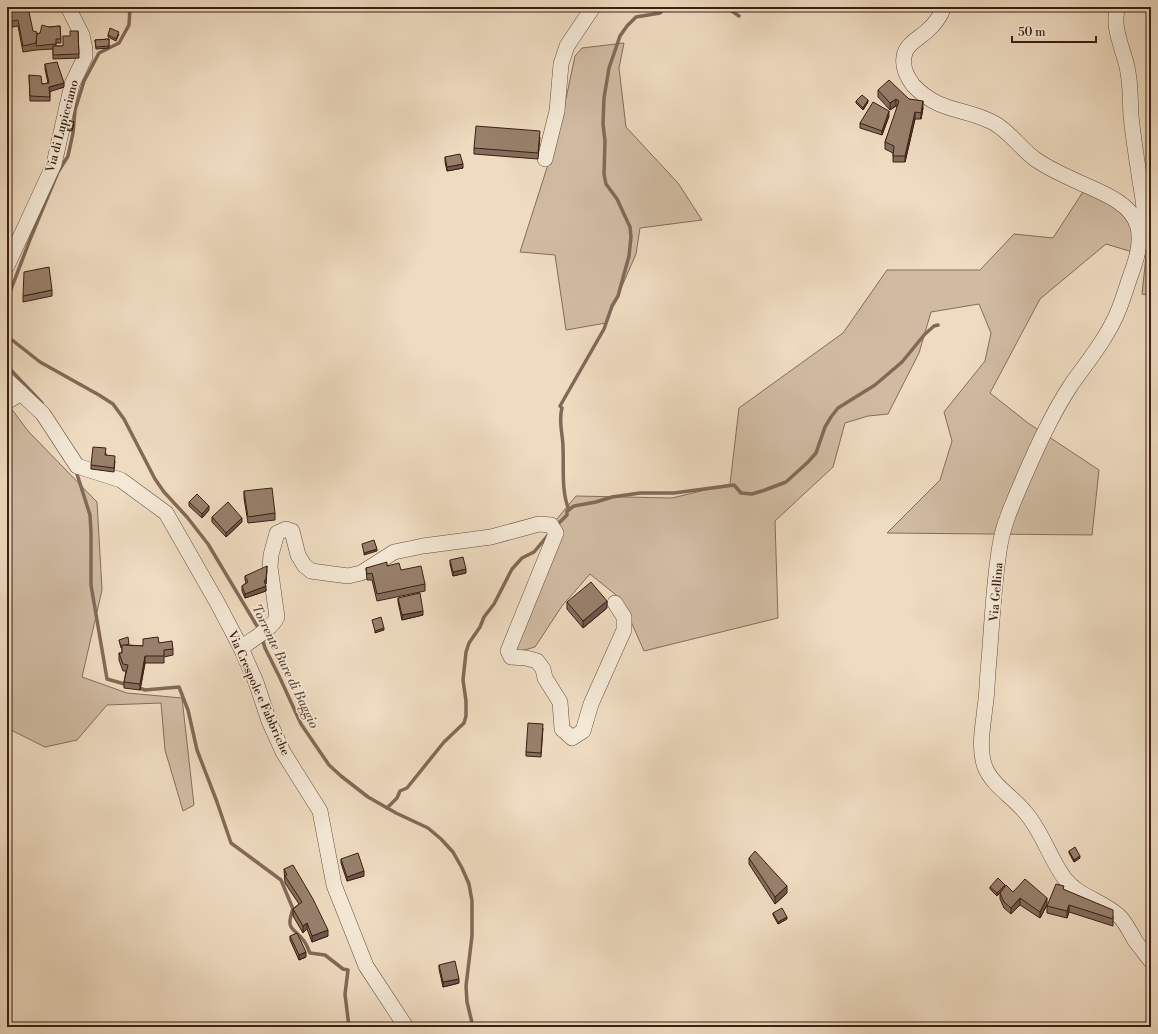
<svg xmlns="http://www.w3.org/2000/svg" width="1158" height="1034" viewBox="0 0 1158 1034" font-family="'Libre Bodoni',serif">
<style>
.green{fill:#d0bba2;stroke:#866c5a}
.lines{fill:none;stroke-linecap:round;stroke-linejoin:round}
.stream{stroke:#826957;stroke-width:3.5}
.minor-casing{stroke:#684d3e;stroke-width:16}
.minor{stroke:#f4e8d6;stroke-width:15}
.wall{fill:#836e5d;stroke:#3b1e12}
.shaded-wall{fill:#6a5a4c;stroke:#3b1e12}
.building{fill:#98806c;stroke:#3b1e12}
.labels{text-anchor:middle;stroke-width:3.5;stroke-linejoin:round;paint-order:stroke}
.street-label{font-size:12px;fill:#3b1e12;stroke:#f4e8d6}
.water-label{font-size:13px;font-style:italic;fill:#644a3a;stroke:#f4e8d6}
</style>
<rect width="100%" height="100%" fill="#eedbc0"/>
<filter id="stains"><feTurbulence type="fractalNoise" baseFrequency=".005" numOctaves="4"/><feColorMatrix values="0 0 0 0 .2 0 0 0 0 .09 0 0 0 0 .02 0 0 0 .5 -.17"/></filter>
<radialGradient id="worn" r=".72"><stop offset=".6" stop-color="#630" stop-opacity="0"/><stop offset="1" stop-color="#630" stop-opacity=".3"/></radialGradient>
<g class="green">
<path d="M624,43L619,68L626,127L678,183L702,220L640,228L636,254L606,323L566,330L555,255L520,252L560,127L575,56L582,48Z"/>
<path d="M1090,181L1141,211L1151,206V296L1142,294L1146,256L1106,244L1040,299L990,393L1028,423L1099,470L1092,535L887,533L940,480L952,441L944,412L985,361L991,333L979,304L931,312L919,353L888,414L868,416L845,423L833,467L775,521L778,618L644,651L621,599L590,574L562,606L535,647L517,652L512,639L556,520L576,496L672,498L730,484L739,408L843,333L887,270H980L1014,234L1053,238Z"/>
<path d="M7,403L28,431L97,502L102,590L82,677L127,693L182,698L194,805L183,811L165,750L161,703L107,705L77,740L45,747L7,728Z"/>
</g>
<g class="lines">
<g class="stream">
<path d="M726,7L739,16"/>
<path d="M7,312L10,292L31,237L58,172L68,156L73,133L75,110L84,81L99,53L119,43L129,25L130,7"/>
<path d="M7,336L40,362L99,395L113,404L124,419L155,479L164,492L187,517L208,544L260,631"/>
<path d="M7,366L42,403"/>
<path d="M77,474L90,515L91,532V585L107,679L128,685"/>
<path d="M569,510C561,491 564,468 563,448C563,434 558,421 562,408L560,406L604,329L612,306L618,296L629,256L631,237L630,227L617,199L606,184L604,174L605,141L603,124L604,98L609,68L620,36L627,26L636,17L660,13L666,7"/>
<path d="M556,526L567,515V511L574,506L596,502L612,497L640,493H674L734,485L741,493L752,494L765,490L786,482L808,462L816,453L825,427L831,417L838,408L875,385L902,362L925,334L934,326L938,325"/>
<path d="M262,638L265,648L280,678L301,724L329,765L341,776L368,797L396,813L428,828L441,839L453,852L462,868L469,884L472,901V936L466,986L467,1002L473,1027"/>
<path d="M136,687L145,690L179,687L188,710L197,750L217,802L231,843L281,880L293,909C285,931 294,927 304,941C307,945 308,949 310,953L325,955L343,969L348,970L345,994L349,1027"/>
<path d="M387,808L397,798L400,791L407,788L444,742L464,723L466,716V701L463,680L466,652L469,643L480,627L484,617L494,604L512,569L522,558L534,552L549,534"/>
</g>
<g class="minor-casing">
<g id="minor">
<path d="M944,7C940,17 935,24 927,31C918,39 905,45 904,57C902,68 907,77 913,85C939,113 964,107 994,123C1010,132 1020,148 1035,159C1046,167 1059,173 1072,179C1094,190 1131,200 1138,227C1142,246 1135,263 1129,280C1126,289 1123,299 1119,309C1108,337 1088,361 1071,385C1052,414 1038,445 1024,477C1015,499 1004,521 1000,545C993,586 992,629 988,671C987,683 987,696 985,707C983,727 978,748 985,767C992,785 1013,797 1025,812C1042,831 1050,859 1065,879C1079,897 1104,901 1120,917C1126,923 1131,934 1136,942C1141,948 1146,955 1151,961"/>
<path d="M1118,7C1111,26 1123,48 1127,67C1131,84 1130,99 1131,116C1133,135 1136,155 1139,174C1141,191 1148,214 1141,231"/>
<path d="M545,159L557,111L561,64L567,46L593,7"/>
<path d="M7,266L54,164L72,84L85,57V49L82,35L68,7"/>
<path d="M7,380L43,414L77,466L121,480L166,513L218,604L241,648L256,682L269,721L283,752L320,811L334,885L366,966L406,1027"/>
<path d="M7,400H10L21,393"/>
<path d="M241,648C251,640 272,629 277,617L270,567L271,555L277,533L286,529L292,531L298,555L304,565L311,571L348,576L361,573L394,552L423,546L491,537L539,524L551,525L556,533L508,651L511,657L526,658L537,661L543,669L545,678L560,702L562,729L572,738L583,731L591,704L624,630V617L615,603"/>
</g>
</g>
<use href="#minor" class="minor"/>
</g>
<g class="wall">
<path d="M7,7L33,31L37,34L40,33L49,27L60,26L61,43H56V46H63L70,36L78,31L79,58L53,59V49L36,50L23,52L18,26L7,28Z"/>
<path d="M119,34L116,41L108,37V35Z"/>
<path d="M109,39V48L96,49L95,40Z"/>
<path d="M45,64L64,87L50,91V101H30L29,75L42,84L48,83L45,69Z"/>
<path d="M878,90L909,99L923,108L921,119H915L905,162H893V153L885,149V142L898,107L896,106L890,110L878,97Z"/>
<path d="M856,101L868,102L863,110L856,103Z"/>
<path d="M889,116L882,135L860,128V123Z"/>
<path d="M74,124L72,131L66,130V127Z"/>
<path d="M540,137L538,159L474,154V148Z"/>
<path d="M445,157L463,168L447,171L445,162Z"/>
<path d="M52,290V296L23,302V296Z"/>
<path d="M106,453V455L115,461L114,472L91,469V465Z"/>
<path d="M244,491L275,513V520L248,523L244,498Z"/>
<path d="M189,502L209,510L202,518L189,506Z"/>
<path d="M212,517L242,522L226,537L212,522Z"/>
<path d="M450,560L466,573L453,576L450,564Z"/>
<path d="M387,566L401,570L425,584V591L377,601L372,580H367L366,568Z"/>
<path d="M267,570L266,584H265L266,591L245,598L242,591V586L246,583L245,580V576Z"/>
<path d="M398,598L423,615L402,620L398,602Z"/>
<path d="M567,602L607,608L583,628L567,609Z"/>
<path d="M119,640L129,645L143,646L159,643L173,649V655L164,657V663H145L140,690L124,688V682L126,671H123L119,660V653H122V648H121Z"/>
<path d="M543,728L541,757L526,756V752Z"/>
<path d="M1069,851L1080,858L1074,862L1069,853Z"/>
<path d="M749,858L787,893L775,904L749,864Z"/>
<path d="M341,859L364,876L347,881L341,863Z"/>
<path d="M284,869L328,936L312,942L307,929L303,933L293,916V909L299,904L285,883Z"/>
<path d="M990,887H1005L1013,892L1047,905L1040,918L1020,905L1011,914L1004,908L1000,899V893L1003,889L997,896L990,889Z"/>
<path d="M1064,890L1113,916V926L1069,912L1067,918L1047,913V906Z"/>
<path d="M773,913L787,919L778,924L773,915Z"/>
<path d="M290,936L306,957L299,960L290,940Z"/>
<path d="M439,965L459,983L443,987L439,969Z"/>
</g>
<g class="shaded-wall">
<path d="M64,83V87L49,92V87Z"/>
<path d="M896,99V106L890,110V103Z"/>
<path d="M868,100V102L863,110V108Z"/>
<path d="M923,101V108L921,119V113Z"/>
<path d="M889,111V116L882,135V131Z"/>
<path d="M915,112V119L905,162V156Z"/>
<path d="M463,164V168L447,171V167Z"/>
<path d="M209,506V510L202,518V514Z"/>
<path d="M242,518V522L226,537V533Z"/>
<path d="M377,549V551L364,555V553Z"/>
<path d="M267,566L266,584L264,586V581Z"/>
<path d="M466,569V573L453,576V572Z"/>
<path d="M266,586V591L245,598V594Z"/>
<path d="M607,601V608L583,628V621Z"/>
<path d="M423,611V615L402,620V615Z"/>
<path d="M384,628V630L375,633V631Z"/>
<path d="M145,656V663L140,690V684Z"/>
<path d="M1080,856V858L1074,862V860Z"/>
<path d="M364,871V876L347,881V877Z"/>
<path d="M1005,885V887L997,896V893Z"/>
<path d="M787,886V893L775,904V897Z"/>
<path d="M1020,898V905L1011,914V908Z"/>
<path d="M1047,898V905L1040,918V912Z"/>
<path d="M1069,905V912L1067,918V911Z"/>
<path d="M787,917V919L778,924V922Z"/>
<path d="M307,923V929L303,933V926Z"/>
<path d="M328,930V936L312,942V936Z"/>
<path d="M306,952V957L299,960V955Z"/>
<path d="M459,979V983L443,987V982Z"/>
</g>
<g class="building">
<path d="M7,7H28L33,31L37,32L36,43L23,46L18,20L7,22Z"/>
<path d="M42,25L49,27L60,26L61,39H56V44L36,46L37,34L40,33Z"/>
<path d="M110,28L119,32L116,39L108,35Z"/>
<path d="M70,31H78L79,54L53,55V46H63V36H70Z"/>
<path d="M109,39V46L96,47L95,40Z"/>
<path d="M57,62L64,83L49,87L50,97L30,96L29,75L41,76L42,84L49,83L45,64Z"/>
<path d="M889,80L909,99L923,101L921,113L915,112L905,156H893L894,146L885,142L899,101L896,99L890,103L878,90Z"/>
<path d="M862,95L868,100L863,108L856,101Z"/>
<path d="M873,102L889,111L882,131L860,123Z"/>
<path d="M68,120L74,122L72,129L66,127Z"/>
<path d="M476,126L540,131L538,153L474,148Z"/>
<path d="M460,154L463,164L447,167L445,157Z"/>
<path d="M49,267L52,290L23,296L24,272Z"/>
<path d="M93,447L106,448L105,455L115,456L114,468L91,465Z"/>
<path d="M272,488L275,513L248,517L244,491Z"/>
<path d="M197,494L209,506L202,514L189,502Z"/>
<path d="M228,502L242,518L226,533L212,517Z"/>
<path d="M374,540L377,549L364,553L362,544Z"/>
<path d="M463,557L466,569L453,572L450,560Z"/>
<path d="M387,562V566L399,563L401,570L421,566L425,584L377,594L372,573L367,574L366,568Z"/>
<path d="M267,566L266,579L264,581L266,586L245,594L242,586L248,582L245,576Z"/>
<path d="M591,582L607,601L583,621L567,602Z"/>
<path d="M420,593L423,611L402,615L398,598Z"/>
<path d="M381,617L384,628L375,631L372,620Z"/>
<path d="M128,637L129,644L121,646L119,640Z"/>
<path d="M158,637L159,643L172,641L173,649L164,650V656H145L140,684L124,682L128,665L123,664L119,653H122V645L143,646V639Z"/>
<path d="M528,723L543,724L541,753L526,752Z"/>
<path d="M1075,847L1080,856L1074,860L1069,851Z"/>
<path d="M755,851L787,886L775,897L749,858Z"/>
<path d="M358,853L364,871L347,877L341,859Z"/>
<path d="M293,865L313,899L328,930L312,936L307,923L303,926L293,909L302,902L285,876L287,875L284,869Z"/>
<path d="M998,878L1005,885L997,893L990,887Z"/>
<path d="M1025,879L1047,898L1040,912L1020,898L1011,908L1004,902L1000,893L1006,885L1013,892Z"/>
<path d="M1056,884L1064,886L1063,889L1113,910V919L1069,905L1067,911L1047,906Z"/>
<path d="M782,908L787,917L778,922L773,913Z"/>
<path d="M297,933L306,952L299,955L290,936Z"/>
<path d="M455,961L459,979L443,982L439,965Z"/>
<path d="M316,1023L317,1027H310L309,1025Z"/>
</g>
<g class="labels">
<g class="street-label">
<text transform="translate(62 126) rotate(-75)" y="4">Via di Lupicciano</text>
<text transform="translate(996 592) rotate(-85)" y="4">Via Gellina</text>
<text transform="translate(259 693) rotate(66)" y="4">Via Crespole e Fabbriche</text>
</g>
<g class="water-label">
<text transform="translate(286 666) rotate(64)" y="5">Torrente Bure di Baggio</text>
</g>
</g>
<rect width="1158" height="1034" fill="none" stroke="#eedbc0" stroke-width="24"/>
<rect x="8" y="8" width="1142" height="1018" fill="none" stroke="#3b1e12" stroke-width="2"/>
<rect x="12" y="12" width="1134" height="1010" fill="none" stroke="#3b1e12"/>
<path d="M1012 36v6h84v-6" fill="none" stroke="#3b1e12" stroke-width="2"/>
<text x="1018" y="36" font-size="12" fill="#3b1e12" stroke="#f4e8d6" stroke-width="3" paint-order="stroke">50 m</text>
<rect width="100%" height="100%" filter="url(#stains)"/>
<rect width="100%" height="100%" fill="url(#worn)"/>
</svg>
